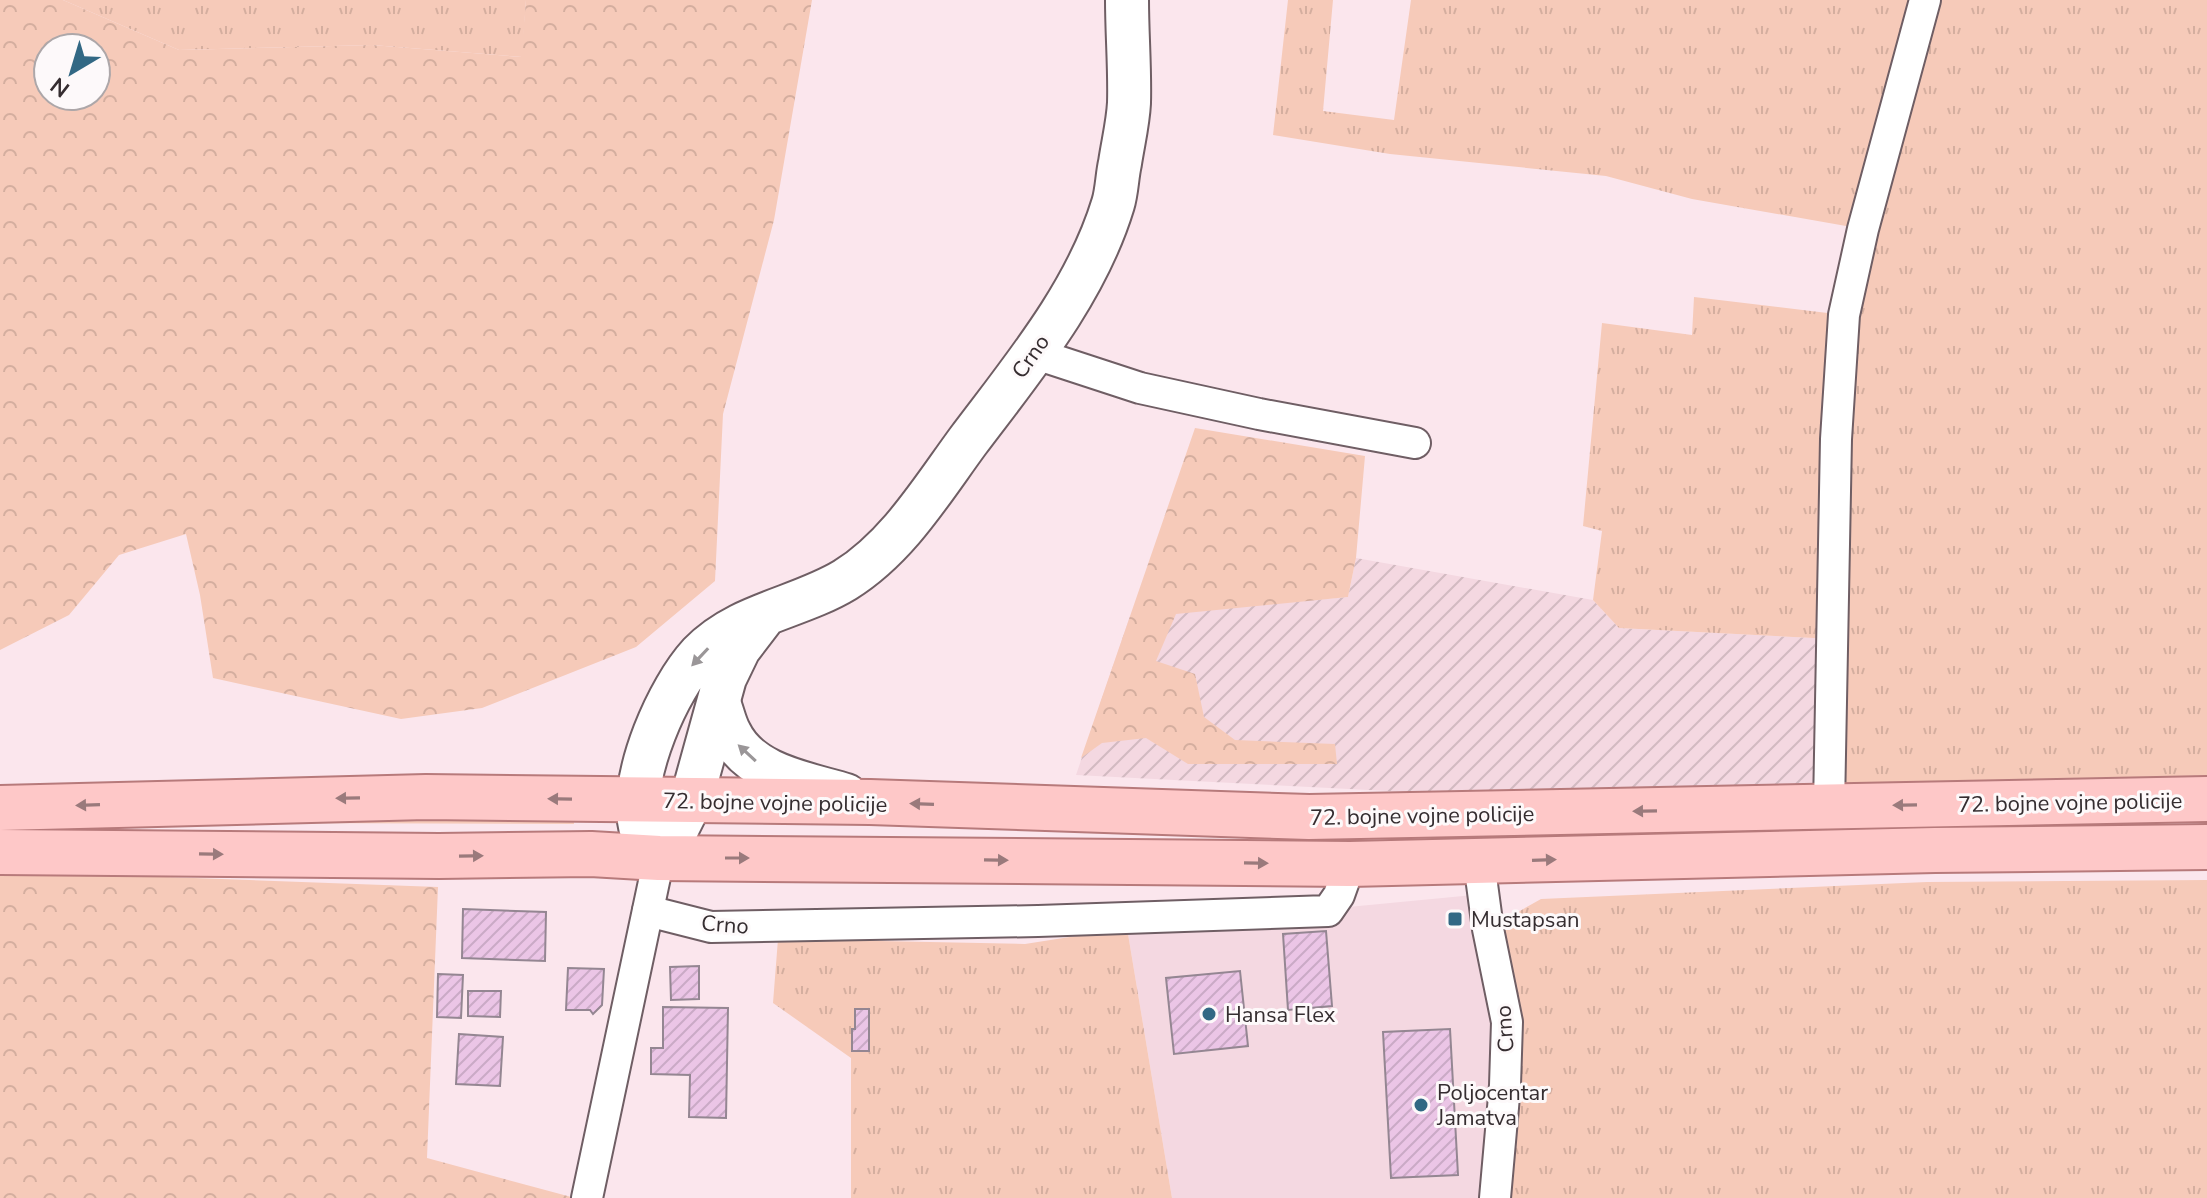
<svg xmlns="http://www.w3.org/2000/svg" width="2207" height="1198" viewBox="0 0 2207 1198" font-family="'Nunito Sans',sans-serif">
<style>
.built{fill:#f4d8e1}
.industrial{fill:url(#industrial-furrows)}
.grass{fill:url(#grass-tufts)}
.forest{fill:url(#forest-crowns);fill-rule:evenodd}
.building{fill:url(#building-hatch);stroke:#948692;stroke-width:2}
.lines{fill:none;stroke-linecap:round;stroke-linejoin:round}
.street-casing{stroke:#6f5e64;stroke-width:34}
.secondary-casing{stroke:#6f5e64;stroke-width:46}
.primary-casing{stroke:#b77a7b;stroke-width:48}
.street{stroke:#fff;stroke-width:30}
.secondary{stroke:#fff;stroke-width:42}
.primary{stroke:#fec8c8;stroke-width:44}
.oneway{fill:#9a9698}
.oneway2{fill:#9a7a7c}
.poi-dot{fill:#326884;stroke:#fdf9fa;stroke-width:3}
.labels{text-anchor:middle;stroke-width:6;stroke-linejoin:round;paint-order:stroke}
.street-label{font-size:22px;fill:#352d30;stroke:#fdf9fa}
.poi-label{font-size:22px;fill:#352d30;stroke:#fdf9fa;text-anchor:start}
</style>
<defs>
<pattern id="industrial-furrows" width="10" height="10" patternUnits="userSpaceOnUse" patternTransform="scale(2)"><rect width="10" height="10" fill="#f4d8e1"/><path d="M-1 1l2-2M0 10L10 0M9 11l2-2" fill="none" stroke="#d2bac1"/></pattern>
<pattern id="grass-tufts" width="24" height="20" patternUnits="userSpaceOnUse" patternTransform="scale(2)"><rect width="24" height="20" fill="#f6cab9"/><path d="M3 7l-1-3M5 7V3M7 7l1-3M15 17l-1-3M17 17v-4M19 17l1-3" fill="none" stroke="#d4ae9f"/></pattern>
<pattern id="forest-crowns" width="20" height="18" patternUnits="userSpaceOnUse" patternTransform="scale(2)"><rect width="20" height="18" fill="#f6cab9"/><path d="M2 6a3 3 0 1 1 6 0M12 15a3 3 0 1 1 6 0" fill="none" stroke="#d4ae9f"/></pattern>
<pattern id="building-hatch" width="6" height="6" patternUnits="userSpaceOnUse" patternTransform="scale(2)"><rect width="6" height="6" fill="#ebc5e6"/><path d="M-1 1l2-2M0 6l6-6M5 7l2-2" fill="none" stroke="#caaac6"/></pattern>
</defs>
<rect width="100%" height="100%" fill="#fbe6ed"/>
<path class="built" d="M1484,894L1507,1022L1495,1198H1172L1127,928Z"/>
<path class="industrial" d="M1356,558L1593,600L1619,628L1834,639L1829,789L1408,792L1076,775L1130,616L1348,597Z"/>
<g class="grass">
<path d="M63,0H526L522,57L372,45L179,50Z"/>
<path d="M1288,0H1333L1323,111L1394,120L1411,0H2207V777L1829,789L1834,639L1619,628L1593,600L1602,531L1583,526L1602,323L1692,335L1694,297L1844,315L1863,229L1692,199L1606,176L1390,154L1273,135Z"/>
<path d="M573,815L574,824L272,823Z"/>
<path d="M2207,880V1198H1495L1505,1085L1488,929L1541,899L1927,882Z"/>
<path d="M1127,928L1172,1198H851V1058L773,1003L778,939L1025,944Z"/>
</g>
<g class="forest">
<path d="M0,0H63L179,50L372,45L521,57L526,0H812L774,220L723,414L715,581L636,647L482,708L401,719L213,678L200,595L186,534L119,555L69,615L0,650ZM96,48V96H48V48Z"/>
<path d="M1195,428L1365,456L1356,558L1348,597L1176,614L1156,661L1195,674L1204,717L1235,740L1335,744L1337,764H1188L1146,738L1102,743L1081,758Z"/>
<path d="M0,871L438,887L427,1158L575,1198H0Z"/>
</g>
<g class="building">
<path d="M463,909L546,912L545,961L462,958Z"/>
<path d="M1326,931L1332,1006L1288,1010L1283,934Z"/>
<path d="M699,966V999L671,1000L670,967Z"/>
<path d="M568,968L604,969L602,1005L593,1014L590,1010H566Z"/>
<path d="M1240,971L1248,1046L1174,1054L1166,978Z"/>
<path d="M438,974L463,975L461,1018L437,1017Z"/>
<path d="M468,991H501L500,1017L468,1016Z"/>
<path d="M663,1007L728,1008L726,1118L689,1117L690,1075L651,1074V1048H663Z"/>
<path d="M855,1009H869V1051H852V1029H855Z"/>
<path d="M1450,1029L1458,1175L1391,1178L1383,1032Z"/>
<path d="M459,1034L503,1037L500,1086L456,1084Z"/>
</g>
<g class="lines">
<g class="street-casing">
<g id="street">
<path d="M1033,353L1140,388L1259,414L1415,443"/>
<path d="M1829,807L1836,439L1844,315L1863,229L1925,0"/>
<path d="M1479,862L1488,929L1507,1022L1505,1085L1495,1198"/>
<path d="M648,911L711,927L1038,921L1328,911L1339,895L1350,864"/>
<path d="M587,1198L659,858"/>
</g>
</g>
<g class="secondary-casing">
<g id="secondary">
<path d="M765,615L739,649L725,678L691,801L672,839L659,858C649,846 641,836 639,821C632,772 667,690 700,654C738,614 799,608 845,580C898,547 932,490 968,441C1023,368 1086,293 1113,204C1117,191 1117,176 1120,163C1123,143 1128,123 1129,103C1130,69 1127,34 1127,0"/>
<path d="M719,703C723,713 725,724 730,733C750,775 806,783 846,795"/>
</g>
</g>
<g class="primary-casing">
<g id="primary">
<path d="M0,808L426,797L870,802L1309,817L2207,799"/>
<path d="M0,852L439,856L591,854L659,858L1350,864L1935,850L2207,847"/>
</g>
</g>
<use href="#street" class="street"/>
<use href="#secondary" class="secondary"/>
<use href="#primary" class="primary"/>
</g>
<defs><path id="oneway-solid" d="M-6-.8H1V-3.2L6.5 0L1 3.2V.8H-6Z" transform="scale(2)"/></defs>
<g class="oneway">
<use href="#oneway-solid" transform="translate(700 657) rotate(133)"/>
<use href="#oneway-solid" transform="translate(747 753) rotate(-137)"/>
</g>
<g class="oneway2">
<use href="#oneway-solid" transform="translate(348 798) rotate(179)"/>
<use href="#oneway-solid" transform="translate(560 799) rotate(-179)"/>
<use href="#oneway-solid" transform="translate(922 804) rotate(-178)"/>
<use href="#oneway-solid" transform="translate(88 805) rotate(178)"/>
<use href="#oneway-solid" transform="translate(1905 805) rotate(179)"/>
<use href="#oneway-solid" transform="translate(1645 811) rotate(179)"/>
<use href="#oneway-solid" transform="translate(211 854) rotate(1)"/>
<use href="#oneway-solid" transform="translate(471 856) rotate(-1)"/>
<use href="#oneway-solid" transform="translate(737 858)"/>
<use href="#oneway-solid" transform="translate(996 860) rotate(1)"/>
<use href="#oneway-solid" transform="translate(1544 860) rotate(-2)"/>
<use href="#oneway-solid" transform="translate(1256 863) rotate(1)"/>
</g>
<g class="poi-dot">
<rect x="1447" y="911" width="16" height="16" rx="4"/>
<circle cx="1209" cy="1014" r="8"/>
<circle cx="1421" cy="1105" r="8"/>
</g>
<g class="labels">
<g class="street-label">
<text transform="translate(1030 356) rotate(-55)" y="8">Crno</text>
<text transform="translate(775 802) rotate(1)" y="8">72. bojne vojne policije</text>
<text transform="translate(2070 802) rotate(-1)" y="8">72. bojne vojne policije</text>
<text transform="translate(1422 815) rotate(-1)" y="8">72. bojne vojne policije</text>
<text transform="translate(725 924) rotate(4)" y="8">Crno</text>
<text transform="translate(1504 1029) rotate(-94)" y="8">Crno</text>
</g>
<g class="poi-label">
<text x="1471" y="927">Mustapsan</text>
<text x="1225" y="1022">Hansa Flex</text>
<text x="1437" y="1100">Poljocentar<tspan x="1437" dy="25">Jamatva</tspan></text>
</g>
</g>
<g transform="translate(72 72) rotate(218)"><circle r="38" fill="#fdf9fa" stroke="#ada7a9" stroke-width="2"/>
<path d="M0-6L14 30L0 20L-14 30Z" fill="#326884"/>
<text y="-12" font-size="22" font-weight="bold" text-anchor="middle" fill="#352d30">N</text>
</g>
</svg>
